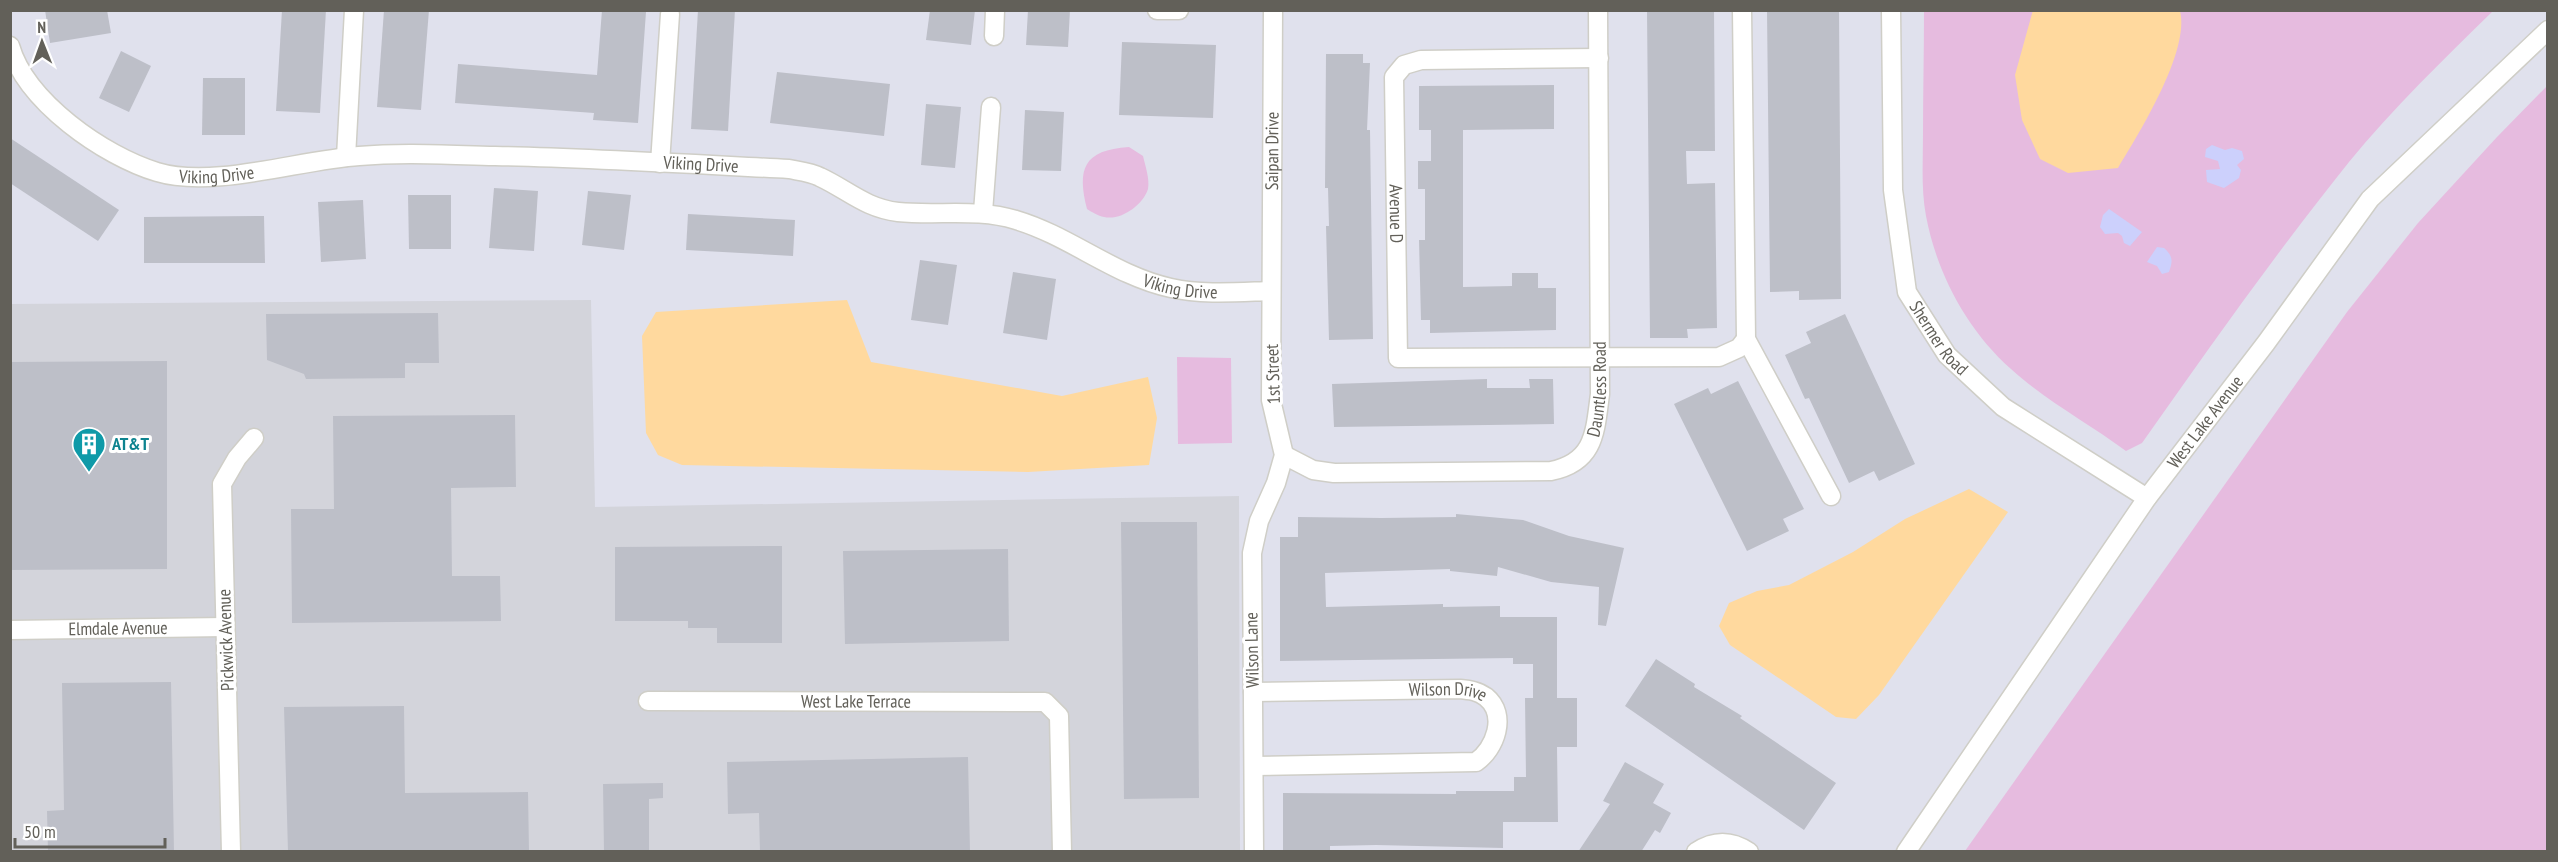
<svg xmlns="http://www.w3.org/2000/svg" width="2558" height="862" viewBox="0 0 2558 862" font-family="'PT Sans Narrow',sans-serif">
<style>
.industrial{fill:#d3d4db}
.green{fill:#e6bbdf}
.sand{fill:#ccd0fc}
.water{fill:#ffd99e}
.building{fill:#bdbfc8}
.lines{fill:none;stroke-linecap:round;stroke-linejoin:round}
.minor-casing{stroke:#cfcec7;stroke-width:21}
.minor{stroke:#fff;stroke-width:18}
.labels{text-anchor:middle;stroke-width:6;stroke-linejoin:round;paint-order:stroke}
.street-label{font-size:18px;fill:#626059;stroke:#fff}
.culture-label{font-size:18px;font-weight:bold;fill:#0d838f;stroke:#fff;text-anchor:start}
</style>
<rect width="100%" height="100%" fill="#e0e1ed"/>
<path class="industrial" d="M591,300L595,507L1239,496L1240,851H11L10,304Z"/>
<g class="green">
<path d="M1924,11H2493C2444,59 2393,108 2349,162C2276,253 2209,348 2142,443L2126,451C2088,423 2046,401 2011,369C1967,330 1937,274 1926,216C1921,189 1923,161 1923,134C1923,93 1924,52 1924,11Z"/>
<path d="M2547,86V851H1965L2347,312L2418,223L2497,137Z"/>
<path d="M1129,147L1143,156C1145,165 1150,179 1148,189C1143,205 1121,221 1104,217C1098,216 1092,212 1087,209C1077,169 1083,150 1129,147Z"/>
<path d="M1177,357L1231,358L1232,443L1178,444Z"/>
</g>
<g class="sand">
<path d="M2212,145L2225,150L2232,148L2242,151L2244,159L2237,165L2241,170L2239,178L2224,188L2207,182L2206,170L2220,169L2218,161L2205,157L2206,149Z"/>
<path d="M2109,209L2142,232L2130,246L2124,243L2122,236L2118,233L2105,234L2100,227L2103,215Z"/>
<path d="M2157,247L2164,248C2173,256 2173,261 2169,272L2162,274L2157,266L2147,262Z"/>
</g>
<g class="water">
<path d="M2033,10L2180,11C2190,51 2140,132 2118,168L2068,173L2040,159L2022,120L2015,75Z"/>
<path d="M847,300L871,362L1062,396L1148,377L1157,418L1149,465L1028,472L682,465L658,455L646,433L642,336L656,312Z"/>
<path d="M1969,489L2008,512L1879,695L1856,719L1836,717L1730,645L1719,626L1729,603L1757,591L1789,585L1853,552L1905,519Z"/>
</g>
<g class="building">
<path d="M45,10H107L111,33L50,43Z"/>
<path d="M282,10H326L320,113L276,111Z"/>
<path d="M384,10H429L421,110L377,107Z"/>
<path d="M602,10L646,12L638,123L593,120L594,113L455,103L458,64L597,75Z"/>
<path d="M698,10H735L728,131L691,129Z"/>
<path d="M930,10H975L971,45L926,40Z"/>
<path d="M1028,10H1070L1068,47L1026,45Z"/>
<path d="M1647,10H1714L1715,151H1686L1687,184L1715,183L1717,328L1687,329L1688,338H1650Z"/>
<path d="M1767,10H1839L1841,299L1799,300V291L1770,292Z"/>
<path d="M1122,42L1216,45L1213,118L1119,115Z"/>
<path d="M121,51L151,66L129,112L99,98Z"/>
<path d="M1326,54H1363V63H1370L1367,130H1370L1373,339L1329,340L1326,226H1329L1328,188H1325Z"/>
<path d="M777,72L890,84L884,136L770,123Z"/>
<path d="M203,78H245V135H202Z"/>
<path d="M1554,85V129L1463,130V287L1512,286V273H1538V288H1556V330L1430,333V320H1421L1419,240H1425V189H1418V161H1431V130H1419V86Z"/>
<path d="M926,104L961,107L955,168L921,165Z"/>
<path d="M1025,110L1064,112L1061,171L1022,170Z"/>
<path d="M10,138L119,210L98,241L10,183Z"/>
<path d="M494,188L538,191L534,251L489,248Z"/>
<path d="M588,191L631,195L624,250L582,245Z"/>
<path d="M408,195H451V249H409Z"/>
<path d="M363,200L366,259L321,262L318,202Z"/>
<path d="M688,214L795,220L793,256L686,250Z"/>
<path d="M264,216L265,263H144V217Z"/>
<path d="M920,260L957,265L948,325L911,320Z"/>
<path d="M1013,272L1056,279L1047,340L1003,333Z"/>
<path d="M438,313L439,363H405V378L306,379L304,374L267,360L266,314Z"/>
<path d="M1845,314L1915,464L1879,481L1874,471L1849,483L1809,398L1805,399L1785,355L1811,343L1806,332Z"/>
<path d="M167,361V569L10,570V362Z"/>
<path d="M1487,379V388H1530L1529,379H1553L1554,424L1334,427L1332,384Z"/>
<path d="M1738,381L1804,509L1783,519L1789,531L1747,551L1674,404L1708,388L1711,394Z"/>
<path d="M515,415L516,487L451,488L452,576H500L501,621L292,623L291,509H334L333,416Z"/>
<path d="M1456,514L1523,520L1569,536L1624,548L1606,626L1598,625L1599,587L1551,582L1498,567L1497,576L1450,571V569L1325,573L1326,607L1443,604V607L1500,606V617H1557V698H1577V747H1557L1558,822H1503V848L1376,845L1330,846V850H1283V793L1456,794V791H1514V777H1526L1525,698H1533V664H1513V658L1280,661V537H1298V517L1382,518L1456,517Z"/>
<path d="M1121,522H1197L1199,798L1124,799Z"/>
<path d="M782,546V643H717V628H688V621H615V547Z"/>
<path d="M1008,549L1009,641L845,644L843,551Z"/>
<path d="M1656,659L1695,684L1694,687L1742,716L1740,718L1836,783L1804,830L1625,706Z"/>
<path d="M171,682L174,852H48L47,811L64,810L62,683Z"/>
<path d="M404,706L405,793L528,792L529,852H288L284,707Z"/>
<path d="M968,757L970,852H760L759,813L728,814L727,762Z"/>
<path d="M1625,762L1664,784L1653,803L1671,813L1660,833L1655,830L1641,852H1578L1610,804L1603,801Z"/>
<path d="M663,783V798L649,799V852H604L603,784Z"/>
</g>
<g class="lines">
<g class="minor-casing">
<g id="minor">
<path d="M1157,10H1179"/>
<path d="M1742,10L1746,339L1831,496"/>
<path id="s1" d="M1891,10L1893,190L1907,292L1947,355L2003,407L2147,498"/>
<path d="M994,36L995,10"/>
<path id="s2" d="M10,46C26,102 104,156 157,172C213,189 299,160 359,156C404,152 450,155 495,156C593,158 691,164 789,169C799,171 811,172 820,177C848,190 865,208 898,212C938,216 977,208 1016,220C1070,236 1115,276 1171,288C1203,295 1238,292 1271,291"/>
<path id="s3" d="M1599,58L1421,60L1404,65L1394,77L1398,358L1719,357L1739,348L1746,339"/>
<path d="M346,157L354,10"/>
<path d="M660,163L670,14"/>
<path d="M983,212L991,107"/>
<path id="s4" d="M1284,455L1313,470L1334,473L1551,471C1595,462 1595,432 1600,394L1598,10"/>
<path id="s5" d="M10,630L225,627"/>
<path id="s6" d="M1253,692L1460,689C1470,690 1478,691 1486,697C1508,715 1495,749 1476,762L1254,766"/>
<path id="s7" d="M648,701L1045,702L1059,716L1062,852"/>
<path d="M231,852L222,484L237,458L254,438"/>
<path id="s8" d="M1254,852L1252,553L1259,521L1276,483L1284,455L1271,400L1273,10"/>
<path d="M1696,852C1714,840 1731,840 1749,852"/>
<path id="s9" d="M1906,852L2147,498L2266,343L2370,199L2548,30"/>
</g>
</g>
<use href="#minor" class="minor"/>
</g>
<defs>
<g id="building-pin" transform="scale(1.725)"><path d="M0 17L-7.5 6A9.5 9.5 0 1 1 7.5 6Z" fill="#0f9aa8" stroke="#fff"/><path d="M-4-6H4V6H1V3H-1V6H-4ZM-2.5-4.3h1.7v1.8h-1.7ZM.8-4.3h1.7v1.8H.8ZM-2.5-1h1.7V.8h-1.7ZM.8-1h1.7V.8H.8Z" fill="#fff"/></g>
</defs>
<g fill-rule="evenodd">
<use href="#building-pin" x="89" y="444"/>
</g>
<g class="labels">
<g class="street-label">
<text dy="6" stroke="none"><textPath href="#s8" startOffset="708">Saipan Drive</textPath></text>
<text dy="6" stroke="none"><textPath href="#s2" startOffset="746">Viking Drive</textPath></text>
<text dy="6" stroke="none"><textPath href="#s2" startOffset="260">Viking Drive</textPath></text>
<text dy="6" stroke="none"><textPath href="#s3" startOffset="348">Avenue D</textPath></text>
<text dy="6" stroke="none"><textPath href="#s2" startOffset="1250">Viking Drive</textPath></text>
<text dy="6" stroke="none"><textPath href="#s1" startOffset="339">Shermer Road</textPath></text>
<text transform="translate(1273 374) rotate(-92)" y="6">1st Street</text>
<text dy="6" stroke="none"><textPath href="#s4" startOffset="376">Dauntless Road</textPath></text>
<text dy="6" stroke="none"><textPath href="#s9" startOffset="524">West Lake Avenue</textPath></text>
<text dy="6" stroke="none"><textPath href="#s5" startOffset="108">Elmdale Avenue</textPath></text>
<text transform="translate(226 640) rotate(-92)" y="6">Pickwick Avenue</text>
<text transform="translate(1252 650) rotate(-91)" y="6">Wilson Lane</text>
<text dy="6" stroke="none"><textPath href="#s6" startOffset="195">Wilson Drive</textPath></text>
<text dy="6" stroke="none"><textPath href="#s7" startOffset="208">West Lake Terrace</textPath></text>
</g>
<g class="culture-label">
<text x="112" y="450">AT&amp;T</text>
</g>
</g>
<rect width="2558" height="862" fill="none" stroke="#626059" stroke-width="24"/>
<g transform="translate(42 42) rotate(359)" stroke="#ffffff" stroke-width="4.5" paint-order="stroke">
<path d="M0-4.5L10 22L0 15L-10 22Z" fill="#626059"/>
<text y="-9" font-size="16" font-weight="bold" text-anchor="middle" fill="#626059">N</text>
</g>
<path d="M15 838v9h150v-9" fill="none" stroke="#626059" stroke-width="3"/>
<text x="24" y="838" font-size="18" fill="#626059" stroke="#ffffff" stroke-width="4.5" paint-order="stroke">50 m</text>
</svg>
